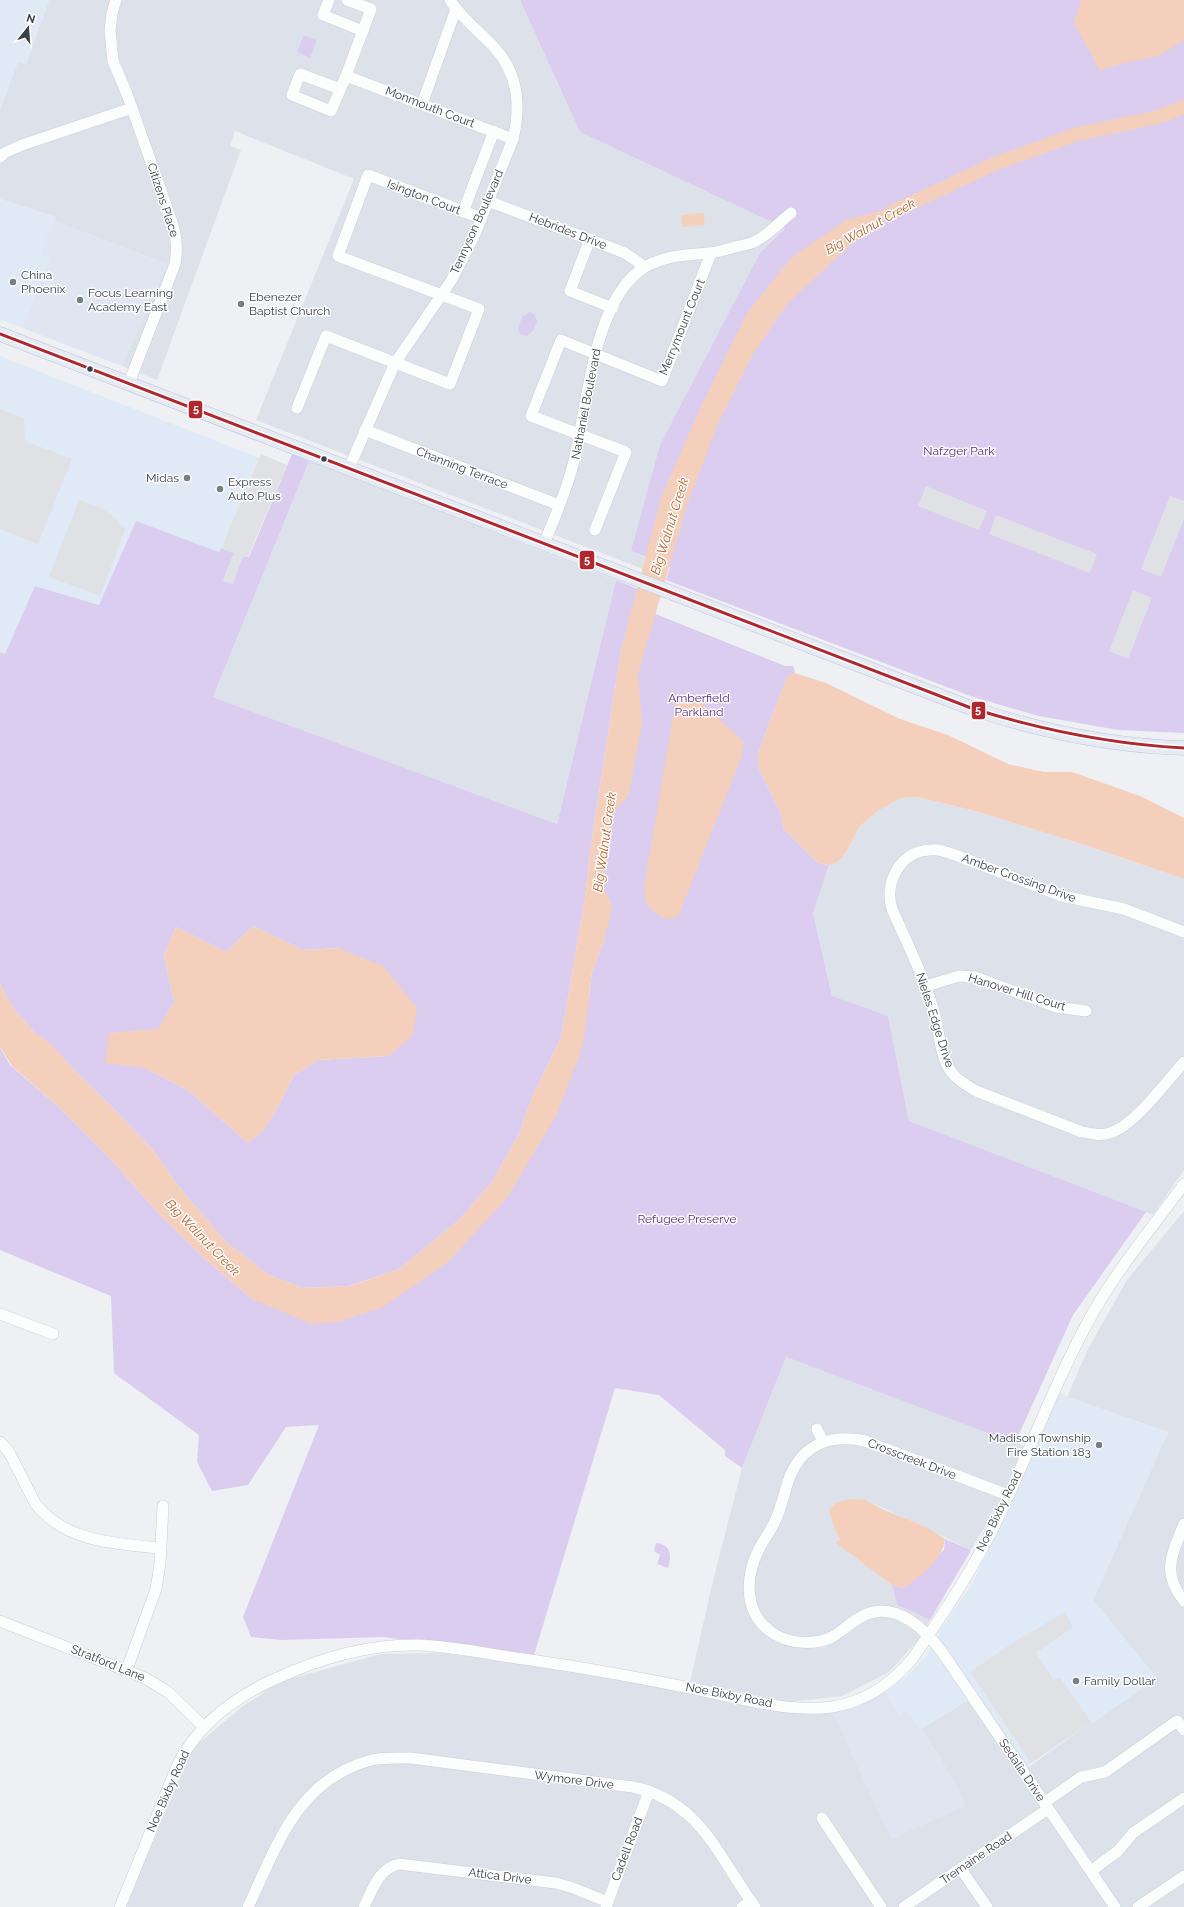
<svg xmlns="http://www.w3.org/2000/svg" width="1184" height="1907" viewBox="0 0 1184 1907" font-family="Raleway,sans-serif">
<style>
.residential{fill:#dde2ea}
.commercial{fill:#e0eaf6}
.education{fill:#e0e6f1}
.green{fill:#dacdf0;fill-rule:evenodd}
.parking{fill:#dfe1e5}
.water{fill:#f4d0bc}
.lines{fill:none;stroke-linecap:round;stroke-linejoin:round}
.river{stroke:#f4d0bc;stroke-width:14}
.minor-casing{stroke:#cbced2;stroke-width:12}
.major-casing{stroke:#bac4d7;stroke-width:15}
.minor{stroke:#fcfdfd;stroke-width:11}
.major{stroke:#e6eaf2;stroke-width:14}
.bus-1-casing{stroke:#fff;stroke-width:6}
.bus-1{stroke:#af272f;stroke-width:3}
.poi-dot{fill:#787e86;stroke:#fff;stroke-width:1.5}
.bus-dot{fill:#38404b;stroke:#fff;stroke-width:1.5}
.labels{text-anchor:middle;stroke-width:3;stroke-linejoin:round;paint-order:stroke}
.street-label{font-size:12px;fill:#38404b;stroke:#fff}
.poi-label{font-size:12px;fill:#38404b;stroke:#fff;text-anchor:start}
.park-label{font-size:12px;fill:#5b2583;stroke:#fff}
.water-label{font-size:13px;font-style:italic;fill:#b85d26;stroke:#fff}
.line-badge{stroke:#fff;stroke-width:1.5}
.badge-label{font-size:11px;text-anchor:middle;font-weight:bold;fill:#fff}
</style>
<rect width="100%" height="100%" fill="#eef0f3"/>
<g class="residential">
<path d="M49,0H520L580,132L785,227L760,253L631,551L645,558L643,569L256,420L354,179L235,131L230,146L241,150L157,380L122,366L167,264L54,221L56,217L0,199V109L18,61L26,64Z"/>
<path d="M309,461L616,580L557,824L213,697Z"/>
<path d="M917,797L975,811L1088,846L1184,879V1170L1153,1215L909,1121L888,1017L832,996L813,913L829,865L838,862L847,851L859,827L878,811L901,798Z"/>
<path d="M1184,1211V1907H125L193,1748L242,1707L279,1682L381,1654L436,1653L553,1665L832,1712L942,1761L921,1729L978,1694L1029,1767L1091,1722H1093L1156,1678L1093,1600L1168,1432L1067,1397L1088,1349L1127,1280Z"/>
<path d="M786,1357L1024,1446L999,1503L971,1550L866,1500L835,1530L840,1539L837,1543L892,1585L897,1605L930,1620L922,1636L889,1672L842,1696L790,1702L690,1682L712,1585L742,1468Z"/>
</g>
<g class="commercial">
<path d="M0,0H49L26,64L18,62L0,109Z"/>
<path d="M0,199L56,217L41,254L50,259L22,328L0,319Z"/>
<path d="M0,356L259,458L219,552L136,521L99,605L35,586L5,654L0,652Z"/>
<path d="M1059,1392L1067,1397L1168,1432L1093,1600L1157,1678L1093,1723L1091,1722L1031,1763L1029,1767L978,1694L920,1729L905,1711L899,1714L886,1692L906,1677L927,1655L943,1626L974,1580L993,1541Z"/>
</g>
<g class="education">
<path d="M54,221L167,264L122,366L22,328L50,259L40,254Z"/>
<path d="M886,1692L899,1714L905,1711L921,1729L958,1786L966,1806L891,1839L832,1712Z"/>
</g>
<g class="green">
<path d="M520,0H1184V733L1118,730L1039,716L973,697L666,580L670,567L631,551L660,445L760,253L785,228L580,132Z"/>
<path d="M304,35L317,40L310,58L297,52Z"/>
<path d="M530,312L535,315L537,321L534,330L527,336L520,334L518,329L522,317Z"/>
<path d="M292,454L309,461L213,697L557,824L616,580L638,589L621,650L591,844L585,898L561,1038L533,1095L519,1134L492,1182L459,1220L399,1269L349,1286L302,1288L269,1275L226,1242L183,1192L152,1149L112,1107L76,1072L51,1045L35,1033L15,1011L0,984V652L5,654L35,586L99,605L136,521L219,552L221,548L234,553L223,581L244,556L249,557ZM253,926L303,950L338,948L389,1056L318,1060L294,1075L279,1105L263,1131L248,1143L188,1090L145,1068L109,1033L158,1030L174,1002L164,955L176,927L226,952Z"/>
<path d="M648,611L785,666H793L795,673L787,677L758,753L759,769L780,811L784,829L818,863L829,865L813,913L832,996L888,1016L909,1121L1146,1212L1073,1315L1015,1443L786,1357L742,1468L725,1456V1450L659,1395L615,1388L534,1655L383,1637L282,1640L251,1637L243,1617L319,1425L286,1427L248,1485L212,1491L197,1462L199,1435L114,1373L111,1296L0,1250V1048L10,1065L60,1108L117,1166L158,1213L204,1258L252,1299L339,1322L494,1207L589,998L592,972L604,941L597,900Z"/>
<path d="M945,1539L971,1550L930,1620L897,1605L892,1585L903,1588L944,1550Z"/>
<path d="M656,1543C671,1544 672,1556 668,1568L657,1564L660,1555L654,1551Z"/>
</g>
<g class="parking">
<path d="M0,409L24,419L25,441L72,459L38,544L0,529Z"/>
<path d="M261,454L287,465L248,557L243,556L233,584L223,581L234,553L221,548Z"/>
<path d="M926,486L987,511L979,530L918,506Z"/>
<path d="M1170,496L1184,501V519L1161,577L1141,569Z"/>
<path d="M79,500L101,508L118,520L119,524L126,527L100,596L49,577Z"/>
<path d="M996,515L1097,554L1090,573L989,534Z"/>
<path d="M1133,590L1152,598L1128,659L1109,651Z"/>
<path d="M1064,1612L1073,1627L1036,1653L1054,1680L1060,1677L1091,1722L1031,1763L970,1672L1026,1634L1027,1635Z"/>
</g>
<g class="water">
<path d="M1081,0H1184V40L1159,56L1120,64L1100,71L1074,23Z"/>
<path d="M906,204L848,247L788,303L753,354L717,426L688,502L638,674L642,723L629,795L614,812L603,886L612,906L604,941L592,972L583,1046L556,1116L507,1198L448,1262L383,1307L339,1322L311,1324L252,1299L204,1258L158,1213L117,1166L60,1108L12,1066L0,1047V984L15,1011L35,1033L51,1044L76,1072L112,1107L152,1149L183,1192L226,1242L269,1275L302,1288L350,1286L399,1269L459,1220L492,1182L519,1134L533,1095L561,1038L585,898L591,844L621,650L661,498L702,404L747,313L790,259L846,220Z"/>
<path d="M704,213L705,225L682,227L681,215Z"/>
<path d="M795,673L826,683L900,719L948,735L1008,764L1044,772H1072L1140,796L1184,818V879L1088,846L975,811L917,797L901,798L878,811L859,827L847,851L838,862L829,865L818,863L784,829L780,811L759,769L758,753L787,676Z"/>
<path d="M691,697L705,706L744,742L742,756L678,917L666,919C648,908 647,908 644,887L676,699Z"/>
<path d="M253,926L303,950L338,948L383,966L417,1008L413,1035L389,1056L318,1060L294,1075L279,1105L263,1131L248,1143L188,1090L145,1068L105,1063L109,1033L158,1029L174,1002L164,955L176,927L226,952Z"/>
<path d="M851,1499L866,1500L882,1509L926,1527L945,1539C942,1561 921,1576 903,1588L892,1585L836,1543L840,1539L835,1530L829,1510L837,1502Z"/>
</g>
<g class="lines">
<path class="river" d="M890,213L994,164L1078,134L1158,117L1184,107"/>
<g class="minor-casing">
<g id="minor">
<path d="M116,0L112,13L110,30L113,61L127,94L170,216C176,233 178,246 175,264L129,383"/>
<path d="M329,0L323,15L363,31"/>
<path d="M346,76L513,139"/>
<path d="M340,89L300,74L292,95L331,111L346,76L371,9L347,0"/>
<path d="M422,104L456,9"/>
<path d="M0,157L4,153L22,145L132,108"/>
<path d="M488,201L625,253L645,267"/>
<path d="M463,212L494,131"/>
<path d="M590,239L570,291L613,308"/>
<path d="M297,408L326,336L450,384L479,309L338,256L368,175L481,218"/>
<path d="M365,430L559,505"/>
<path d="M349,468L395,363L451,281L475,234L513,139C521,106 518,73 494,47C479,31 462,19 450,0"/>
<path d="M595,530L626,452L531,416L561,340L662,381L711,253"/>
<path d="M544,544C555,517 567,490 574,461C588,406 592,300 645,267C666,255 686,255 709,253C719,253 729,248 739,246C744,245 751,244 756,241C769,234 780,222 791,213"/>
<path d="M1184,932L1124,909L1062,896L955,855C947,852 939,849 930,850C900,851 884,883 892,909C906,941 922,972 932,1005C939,1024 938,1047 947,1065C953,1077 964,1084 976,1091L1082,1132C1092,1134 1101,1136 1110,1133C1134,1126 1167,1081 1184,1062"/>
<path d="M926,986L959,976L975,977L1056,1007L1086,1011"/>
<path d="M0,1314L53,1334"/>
<path d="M817,1429L823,1442"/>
<path d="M0,1442L9,1452L35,1503C64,1542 117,1544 161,1548"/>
<path d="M1008,1495L865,1441C832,1434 804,1443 790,1476C785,1490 782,1505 776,1519C772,1529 765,1538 760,1547C744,1578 743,1616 776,1635C791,1644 816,1645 832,1637C844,1630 854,1619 867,1614C897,1602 926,1630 942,1652L1115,1907"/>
<path d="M1184,1524C1172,1554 1161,1573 1184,1601"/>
<path d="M0,1621L145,1678L168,1692L203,1726"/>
<path d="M127,1669L156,1589L160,1564L163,1506"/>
<path d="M1044,1803L1081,1777L1105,1772L1177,1721L1184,1730"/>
<path d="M822,1818L881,1907"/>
<path d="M961,1869L987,1907"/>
<path d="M1091,1871L1118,1851L1133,1833L1184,1798"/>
<path d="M120,1907L178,1764C198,1725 235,1697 275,1679C320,1658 368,1644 418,1645C448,1646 479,1652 509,1657C570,1665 630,1676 690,1688C735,1697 787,1713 832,1707C865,1702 892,1683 913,1658C943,1614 976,1565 999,1516C1030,1451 1054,1384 1089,1320C1115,1272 1152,1228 1184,1184"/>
<path d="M248,1907C277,1846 297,1780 371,1760C384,1757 398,1758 411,1758L633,1787C700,1801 718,1856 755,1907"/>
<path d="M364,1907C373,1889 378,1869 399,1864L556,1883L573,1888L608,1902"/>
<path d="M606,1907L649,1791"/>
<path d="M742,1907L751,1901"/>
<path d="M904,1907L1048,1809"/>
<path d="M1138,1907L1184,1876"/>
</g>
</g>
<g class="major-casing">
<path id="major" d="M0,334L971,708C1040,731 1110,746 1184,748"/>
</g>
<use href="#minor" class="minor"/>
<use href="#major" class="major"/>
<g class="bus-1-casing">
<path id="bus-1" d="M0,334L971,708C1041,730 1111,744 1184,748"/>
</g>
<use href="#bus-1" class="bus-1"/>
</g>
<g class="poi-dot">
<circle cx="13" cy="282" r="4"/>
<circle cx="80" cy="300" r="4"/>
<circle cx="241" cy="304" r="4"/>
<circle cx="187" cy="478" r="4"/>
<circle cx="220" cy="489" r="4"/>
<circle cx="1099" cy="1445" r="4"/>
<circle cx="1076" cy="1681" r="4"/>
</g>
<g class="bus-dot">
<circle cx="90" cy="369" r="3.5"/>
<circle cx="324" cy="459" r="3.5"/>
</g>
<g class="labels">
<g class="street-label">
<text transform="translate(430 107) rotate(21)" y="4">Monmouth Court</text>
<text transform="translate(424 197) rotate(21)" y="4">Isington Court</text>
<text transform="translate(163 200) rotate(72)" y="4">Citizens Place</text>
<text transform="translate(477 222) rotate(-66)" y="4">Tennyson Boulevard</text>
<text transform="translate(568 231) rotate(21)" y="4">Hebrides Drive</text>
<text transform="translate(682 327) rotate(-68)" y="4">Merrymount Court</text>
<text transform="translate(586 404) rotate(-79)" y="4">Nathaniel Boulevard</text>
<text transform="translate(462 468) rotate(21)" y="4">Channing Terrace</text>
<text transform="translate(1019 878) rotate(20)" y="4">Amber Crossing Drive</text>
<text transform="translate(1017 992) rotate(17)" y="4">Hanover Hill Court</text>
<text transform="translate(935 1020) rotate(72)" y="4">Nieles Edge Drive</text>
<text transform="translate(912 1459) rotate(21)" y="4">Crosscreek Drive</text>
<text transform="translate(999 1511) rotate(-64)" y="4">Noe Bixby Road</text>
<text transform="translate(108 1663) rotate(22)" y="4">Stratford Lane</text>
<text transform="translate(729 1695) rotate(11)" y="4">Noe Bixby Road</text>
<text transform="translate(1022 1770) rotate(56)" y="4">Sedalia Drive</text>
<text transform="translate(574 1780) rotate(7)" y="4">Wymore Drive</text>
<text transform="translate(168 1791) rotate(-66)" y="4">Noe Bixby Road</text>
<text transform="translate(627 1849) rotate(-69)" y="4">Cadell Road</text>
<text transform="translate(976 1858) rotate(-34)" y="4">Tremaine Road</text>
<text transform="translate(500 1876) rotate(7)" y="4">Attica Drive</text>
</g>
<g class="poi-label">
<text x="21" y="279">China<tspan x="21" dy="14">Phoenix</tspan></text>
<text x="88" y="297">Focus Learning<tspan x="88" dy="14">Academy East</tspan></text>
<text x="249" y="301">Ebenezer<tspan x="249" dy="14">Baptist Church</tspan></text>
<text x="179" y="482" text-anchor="end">Midas</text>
<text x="228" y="486">Express<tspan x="228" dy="14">Auto Plus</tspan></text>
<text x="1091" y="1442" text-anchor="end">Madison Township<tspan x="1091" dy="14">Fire Station 183</tspan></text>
<text x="1084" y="1685">Family Dollar</text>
</g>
<g class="park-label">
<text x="959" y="455">Nafzger Park</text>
<text x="699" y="702">Amberfield<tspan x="699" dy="14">Parkland</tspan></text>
<text x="687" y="1223">Refugee Preserve</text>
</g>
<g class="water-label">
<text transform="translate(870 226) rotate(-29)" y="5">Big Walnut Creek</text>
<text transform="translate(669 526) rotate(-73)" y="5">Big Walnut Creek</text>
<text transform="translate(604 842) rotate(-82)" y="5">Big Walnut Creek</text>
<text transform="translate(203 1237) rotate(46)" y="5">Big Walnut Creek</text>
</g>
</g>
<g class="line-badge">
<rect x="188" y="400" width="15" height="19" rx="4" fill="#af272f"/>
<rect x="579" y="550" width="16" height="20" rx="4" fill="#af272f"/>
<rect x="971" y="701" width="15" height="19" rx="4" fill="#af272f"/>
</g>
<g class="badge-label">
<text x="196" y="413">5</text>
<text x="587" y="564">5</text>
<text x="978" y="714">5</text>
</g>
<g transform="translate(28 28) rotate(17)" stroke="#ffffff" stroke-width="3" paint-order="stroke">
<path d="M0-3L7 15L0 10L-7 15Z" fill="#38404b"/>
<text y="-6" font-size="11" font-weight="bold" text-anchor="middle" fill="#38404b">N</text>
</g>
</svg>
